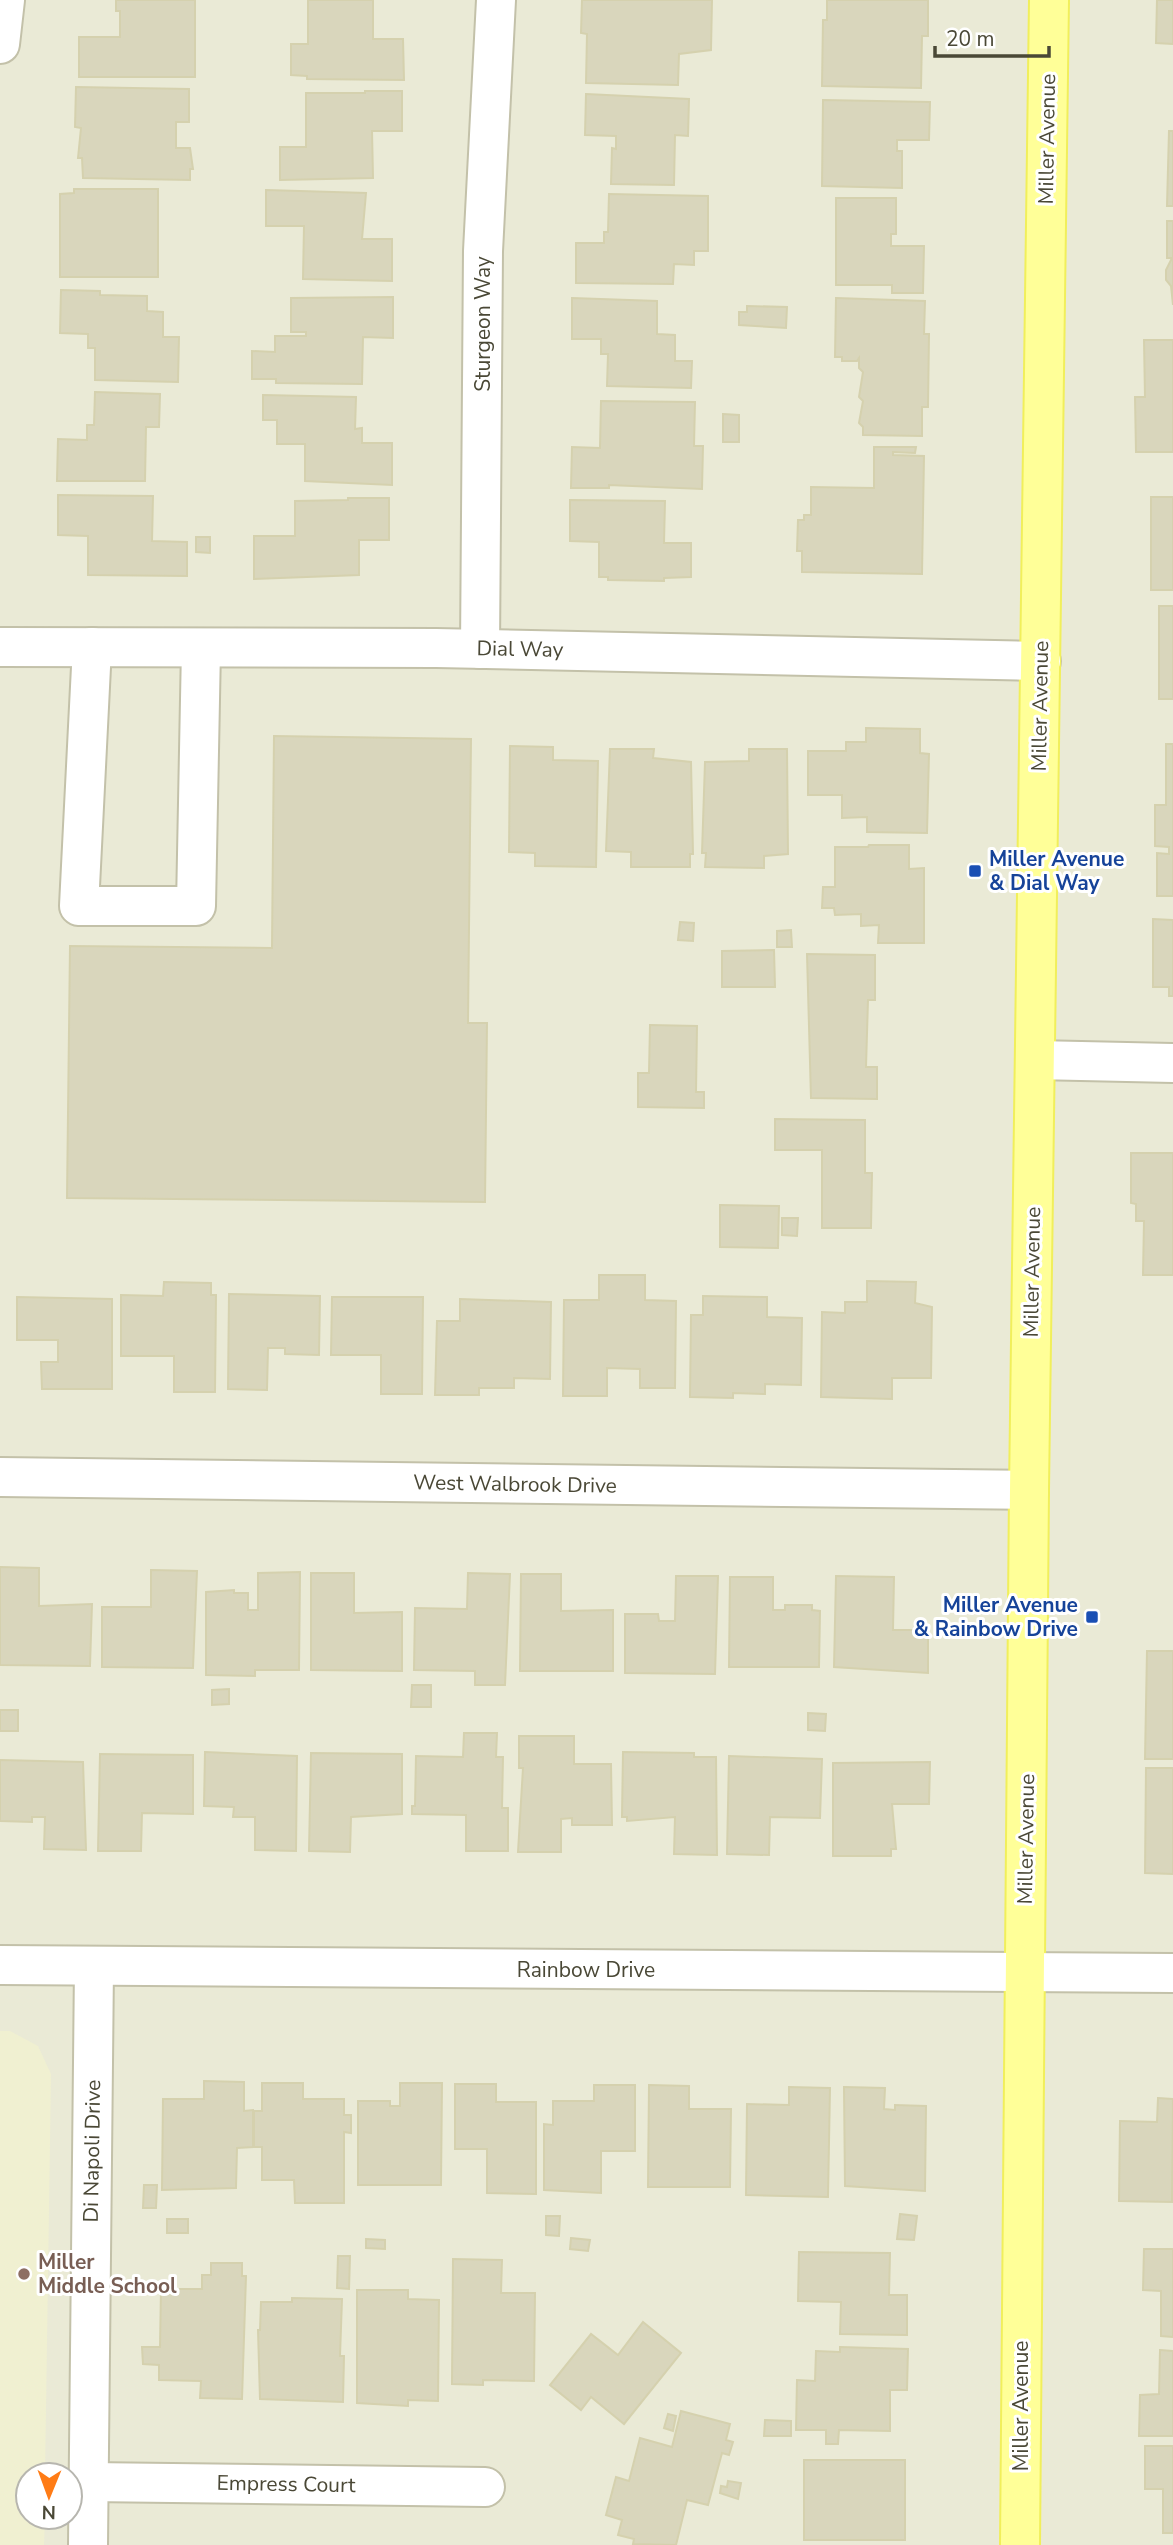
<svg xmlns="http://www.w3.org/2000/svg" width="1173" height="2545" viewBox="0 0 1173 2545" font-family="'Nunito Sans',sans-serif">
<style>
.residential{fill:#eaead6;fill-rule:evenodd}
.education{fill:#f0f0d1}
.building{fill:#d9d6bc;stroke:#d5d1ae;stroke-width:2}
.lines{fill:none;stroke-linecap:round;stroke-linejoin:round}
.minor-casing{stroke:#c3c1a9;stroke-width:42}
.major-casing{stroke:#f1ef5b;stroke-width:42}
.minor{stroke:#fff;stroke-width:38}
.major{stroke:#ffff98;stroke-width:38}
.transit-dot{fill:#1a4fb4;stroke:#fff;stroke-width:2.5}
.education-dot{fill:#8d6e63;stroke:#fff;stroke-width:2.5}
.labels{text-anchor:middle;stroke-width:6;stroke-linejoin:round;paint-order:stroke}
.street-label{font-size:21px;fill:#4a4836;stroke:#fff}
.transit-label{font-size:21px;font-weight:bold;fill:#164399;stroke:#fff;text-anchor:start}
.education-label{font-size:21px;font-weight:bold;fill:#785e54;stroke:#fff;text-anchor:start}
</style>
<rect width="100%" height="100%" fill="#f6f6e8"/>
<path class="residential" d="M0,0H1173V2545H0ZM28,2475H70V2517H28Z"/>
<path class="education" d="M0,2031H10L38,2046L51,2074L45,2475H28V2517H45L44,2545H0Z"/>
<g class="building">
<path d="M116,0H195V77H79V37H120V11H116Z"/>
<path d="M308,0H373V39H403L404,80L307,79V76L291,75V44H308Z"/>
<path d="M582,0H712L711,50L679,54L678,85L586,83L587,34L581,33Z"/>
<path d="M827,0H928V36H922L921,88L822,86L823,20H827Z"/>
<path d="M1157,0H1173V44L1156,43Z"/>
<path d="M76,87L189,89V122H176V148H190L193,169H190V180L83,178L82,158H78L81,128L75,127Z"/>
<path d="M365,91H402V131H372L373,178L280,180V147H306V93H365Z"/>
<path d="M586,94L689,99L688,136L675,135L674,185L611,184L612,148L616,149V136L585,135Z"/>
<path d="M823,100L930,102L929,140H897V151H902V188L822,186Z"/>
<path d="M1169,131H1173V206H1167Z"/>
<path d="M74,189H158V277H60V194L74,193Z"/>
<path d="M266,190L366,193L362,239H392V281L303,279L304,226H266Z"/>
<path d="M609,194L708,196V251H694V265L674,264L673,284L576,283V243H604V232H608Z"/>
<path d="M836,198H896V234H891V246H924L923,293H892V285H836Z"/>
<path d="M1167,221H1173V305L1171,286L1166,280V270L1172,258H1167Z"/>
<path d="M61,290L100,291V295L147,296V311L163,312V337H179L178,382L95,380V348H88V334L60,333Z"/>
<path d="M393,297V338L363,337L362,384L276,383V379H252V351L275,352V336H306V332H291V298Z"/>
<path d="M572,298L657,301V334L675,335V361H692L691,388L607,386L608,354H601V339H572Z"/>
<path d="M836,298L925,301L924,334H929L928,407H922V436L863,435V427L859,423L863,401L859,397L863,372L859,368V358L857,361H842V357H835Z"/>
<path d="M747,306L787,307L786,328L739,325V312H747Z"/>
<path d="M1144,340H1173V452H1136L1135,397H1145Z"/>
<path d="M95,392L160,394L159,427H146L145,481H57L58,439L87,440V425H94Z"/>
<path d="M263,395L356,397L355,429L362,428V443H392V485L305,481V444H277V420H263Z"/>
<path d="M601,401L695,402L694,446H703L702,489L609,485V488H571L572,447L600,448Z"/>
<path d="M723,414L739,415V442H723Z"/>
<path d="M874,447H916L915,453L893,452V455L924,456L922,574L802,572V551H797L798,520H804V515H811V487L874,488Z"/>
<path d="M58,495L153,496L152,541L187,542V576L88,575V536L58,535Z"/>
<rect x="1151" y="497" width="22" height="93"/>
<path d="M348,498H389V540H359V575L254,579V536H295V501L348,500Z"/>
<path d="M570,500L665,501L664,543H691V577L664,578V581L608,580V577H599V542L570,541Z"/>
<path d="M196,537H210V553L196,552Z"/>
<rect x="1159" y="606" width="14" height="93"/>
<path d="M866,728L920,729V753L929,754L927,833L867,832V817L842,818V795H808V751H846V742H866Z"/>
<path d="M274,736L471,739L468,1023H487L485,1202L67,1198L70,946L272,948Z"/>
<path d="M1166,744H1173V896H1157V853L1169,854V847L1155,846V805H1166Z"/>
<path d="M510,746L553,747V760L598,761L596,867L535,866V853L509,852Z"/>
<path d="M610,749H654L653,758L691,762L693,854H690V867H631V852L606,851Z"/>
<path d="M749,749H787L788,854L764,856V868L705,867L706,853H702L705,762L749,761Z"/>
<path d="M869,845H909V869L924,868V943H878L879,925L861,926V914L835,915L834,908H822L823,887H835V847H868Z"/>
<path d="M1153,919L1173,920V996H1169V987H1153Z"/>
<path d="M680,922L694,923L693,941L678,940Z"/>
<path d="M791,930L792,947H777V931Z"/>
<path d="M774,950L775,987H722V951Z"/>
<path d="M807,954L875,955V1000H868L866,1067H877V1099L811,1098Z"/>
<path d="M650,1025L697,1026L696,1092H704V1108L638,1107V1073H649Z"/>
<path d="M775,1119L865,1120V1173H872L871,1228H822V1150H775Z"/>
<path d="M1131,1153H1173V1275H1143L1144,1221H1136V1204L1131,1203Z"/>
<path d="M720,1205L779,1206L778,1248L720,1247Z"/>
<path d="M782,1218H798L797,1236L782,1235Z"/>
<path d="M599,1275H645V1300L676,1301L675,1388H640V1369L607,1368V1396H563L564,1300H599Z"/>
<path d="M867,1281L916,1282L915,1303L932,1307L931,1378H892V1399L821,1397L822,1312L845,1313V1302H867Z"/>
<path d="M164,1282L211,1283V1295H216L215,1392H174V1356H121V1295L163,1296Z"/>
<path d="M229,1294L320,1296L319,1355L285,1354V1348H268L267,1390L228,1389Z"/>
<path d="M703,1296L767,1297V1317L802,1318L801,1385L765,1384V1394L733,1393V1398L690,1397L691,1315H703Z"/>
<path d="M17,1297L112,1299V1389H42L41,1362H58V1340H17Z"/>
<path d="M332,1297H423L422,1394H381V1355H331Z"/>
<path d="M460,1299L551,1302L550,1379L514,1378V1388H479V1395H435L437,1321H460Z"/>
<path d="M0,1567L39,1568V1606L92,1604L90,1666L0,1665Z"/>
<path d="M151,1570L197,1571L193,1668L102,1667V1607H151Z"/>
<path d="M300,1572L299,1670H255V1676L206,1675V1592L234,1590V1593H248V1610H258V1573Z"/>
<path d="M311,1573H354V1613L402,1612V1671L311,1670Z"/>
<path d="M468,1573L510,1574L505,1685H475V1671L414,1670L415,1608L467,1609Z"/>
<path d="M521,1574H561V1611L613,1610V1671H520Z"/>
<path d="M676,1576H718L715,1674L625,1673V1614H658L659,1621H675Z"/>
<path d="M836,1576L894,1577L893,1630H928V1673L834,1667Z"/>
<path d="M730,1577H773V1610H785V1605H812V1610L820,1611L819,1667H729Z"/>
<path d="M1147,1651H1173V1759H1145Z"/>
<path d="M412,1685H431V1707H411Z"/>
<path d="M229,1689V1704L212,1705V1690Z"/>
<rect x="0" y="1710" width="18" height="21"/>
<path d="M808,1713L826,1714L825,1731L808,1730Z"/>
<path d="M464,1733H497L496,1757H503L502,1808H508V1851H466V1815L412,1814V1806H415L416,1756L463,1757Z"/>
<path d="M519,1736H574V1764H611L612,1825H572V1818L561,1819V1852H518L523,1768H519Z"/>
<path d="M205,1752L297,1756L296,1851L255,1850V1817H233L234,1807L204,1806Z"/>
<path d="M623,1752L694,1753V1757H716L717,1855L674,1854L675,1817L627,1821V1817H622Z"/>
<path d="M311,1753L402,1754V1814L351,1817L350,1852L309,1851Z"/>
<path d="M100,1754L193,1755V1814L142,1813L141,1851H98Z"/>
<path d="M729,1756L822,1759L820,1818L770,1817L769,1855L727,1854Z"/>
<path d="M0,1760L83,1762L86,1850L44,1849L45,1817H32V1822L0,1821Z"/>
<path d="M930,1762L929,1804H892L896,1849H891V1856H833V1763Z"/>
<path d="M1146,1768H1173V1874L1145,1873Z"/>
<path d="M204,2081L244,2082V2111L253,2110V2147L237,2148L236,2188L162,2190L163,2099H204Z"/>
<path d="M262,2083H303V2099H344V2115H351V2133L344,2132V2203H295L294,2180H262V2147H254V2111H262Z"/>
<path d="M400,2083H442L441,2185H358V2101H390V2106H400Z"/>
<path d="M455,2084H496V2102H536V2194L487,2193V2149H455Z"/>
<path d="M594,2085H635V2151H601V2193L544,2190V2124L553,2125V2101H594Z"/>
<path d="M649,2085L689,2086V2109H731L730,2187H648Z"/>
<path d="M789,2087L830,2088L828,2197L746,2195L747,2104L789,2105Z"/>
<path d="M844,2087L885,2088L884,2109L895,2110V2105L926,2106L925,2191L845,2186Z"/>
<path d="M1158,2098L1173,2099L1172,2202L1119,2201L1120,2121L1157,2122Z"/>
<path d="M144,2185H157L156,2208H143Z"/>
<path d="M900,2214L917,2216L914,2240L897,2239Z"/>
<path d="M546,2216H560L559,2236L546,2235Z"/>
<rect x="167" y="2219" width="21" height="14"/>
<path d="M571,2238L590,2240L588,2251L570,2249Z"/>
<path d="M366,2239L385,2240V2249L366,2248Z"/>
<path d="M1144,2249H1173V2337L1161,2336V2291L1143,2290Z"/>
<path d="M799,2252L890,2253L889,2295H907V2335L840,2334L841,2302L798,2301Z"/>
<path d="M338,2256H350L349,2289L337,2288Z"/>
<path d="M453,2259L502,2260L501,2293H535L534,2381L483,2380V2385L452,2384Z"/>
<path d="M211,2263H242V2276H246L242,2399L200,2398L201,2381L159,2380V2365L143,2364L142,2347H160L161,2289H202V2275H211Z"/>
<path d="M357,2290H408V2299L439,2300L438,2401L408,2400V2406L357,2403Z"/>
<path d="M292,2298L342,2299L340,2356H344L343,2402L260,2399L258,2330H260L261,2302H292Z"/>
<path d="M643,2322L681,2353L624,2424L591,2397L581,2410L550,2385L591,2334L618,2355Z"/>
<path d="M840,2347L908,2349L907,2390H890V2431L839,2430L838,2444H826V2430H796L797,2380L815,2381L816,2351L840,2352Z"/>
<path d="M1160,2350L1173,2351V2436H1139L1140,2395L1159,2394Z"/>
<path d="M681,2411L730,2424L726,2440L733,2442L729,2455L722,2453L708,2505L687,2500L676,2545L633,2544L634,2539L618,2535L622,2520L606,2515L616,2477L629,2481L640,2438L672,2447Z"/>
<path d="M668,2414L676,2416L673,2431L664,2428Z"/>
<path d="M765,2420L791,2421V2436H764Z"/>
<path d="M1145,2446H1173V2533H1163V2489H1145Z"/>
<rect x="804" y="2460" width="101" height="80"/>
<path d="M728,2481L741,2483L738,2499L720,2493L721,2486L727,2487Z"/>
</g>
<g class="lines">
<g class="minor-casing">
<g id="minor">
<path d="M0,44L5,0"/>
<path d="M0,647L436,648L1041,661"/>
<path d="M92,647L79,906H196L201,648"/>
<path d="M480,649L483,251L496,0"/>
<path d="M1035,1060L1173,1063"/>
<path d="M0,1477L1029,1490"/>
<path d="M0,1965L1173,1973"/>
<path d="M88,2482L485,2487"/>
<path d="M88,2545L94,1966"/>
</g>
</g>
<g class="major-casing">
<path id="major" d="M1020,2545L1029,1490L1049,0"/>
</g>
<use href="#minor" class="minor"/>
<use href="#major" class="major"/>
</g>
<g class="transit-dot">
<rect x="968" y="864" width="14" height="14" rx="3.5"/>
<rect x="1085" y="1610" width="14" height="14" rx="3.5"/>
</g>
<circle class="education-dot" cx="24" cy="2274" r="7"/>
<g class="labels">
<g class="street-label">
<text transform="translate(1047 139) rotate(-89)" y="7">Miller Avenue</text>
<text transform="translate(483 324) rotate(-90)" y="7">Sturgeon Way</text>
<text transform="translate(520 649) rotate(1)" y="7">Dial Way</text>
<text transform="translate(1040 706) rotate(-89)" y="7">Miller Avenue</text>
<text transform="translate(1032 1272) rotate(-89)" y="7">Miller Avenue</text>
<text transform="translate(515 1484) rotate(1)" y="7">West Walbrook Drive</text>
<text transform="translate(1026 1839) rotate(-89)" y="7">Miller Avenue</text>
<text x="586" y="1977">Rainbow Drive</text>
<text transform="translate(92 2151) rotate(-89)" y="7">Di Napoli Drive</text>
<text transform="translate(1021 2406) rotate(-90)" y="7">Miller Avenue</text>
<text transform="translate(286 2484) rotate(1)" y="7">Empress Court</text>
</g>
<g class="transit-label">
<text x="989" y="866">Miller Avenue<tspan x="989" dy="24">&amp; Dial Way</tspan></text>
<text x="1078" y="1612" text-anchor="end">Miller Avenue<tspan x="1078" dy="24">&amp; Rainbow Drive</tspan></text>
</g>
<g class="education-label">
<text x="38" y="2269">Miller<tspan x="38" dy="24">Middle School</tspan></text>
</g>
</g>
<g transform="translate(49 2496) rotate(181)"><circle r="33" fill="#ffffff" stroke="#b7b6af" stroke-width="2"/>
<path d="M0-5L12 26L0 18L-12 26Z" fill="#ff7c16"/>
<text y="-10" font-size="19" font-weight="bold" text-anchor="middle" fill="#4a4836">N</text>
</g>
<path d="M935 46v10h114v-10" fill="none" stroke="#4a4836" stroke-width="3.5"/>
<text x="946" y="46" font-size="21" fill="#4a4836" stroke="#ffffff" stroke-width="5" paint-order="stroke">20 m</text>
</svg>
